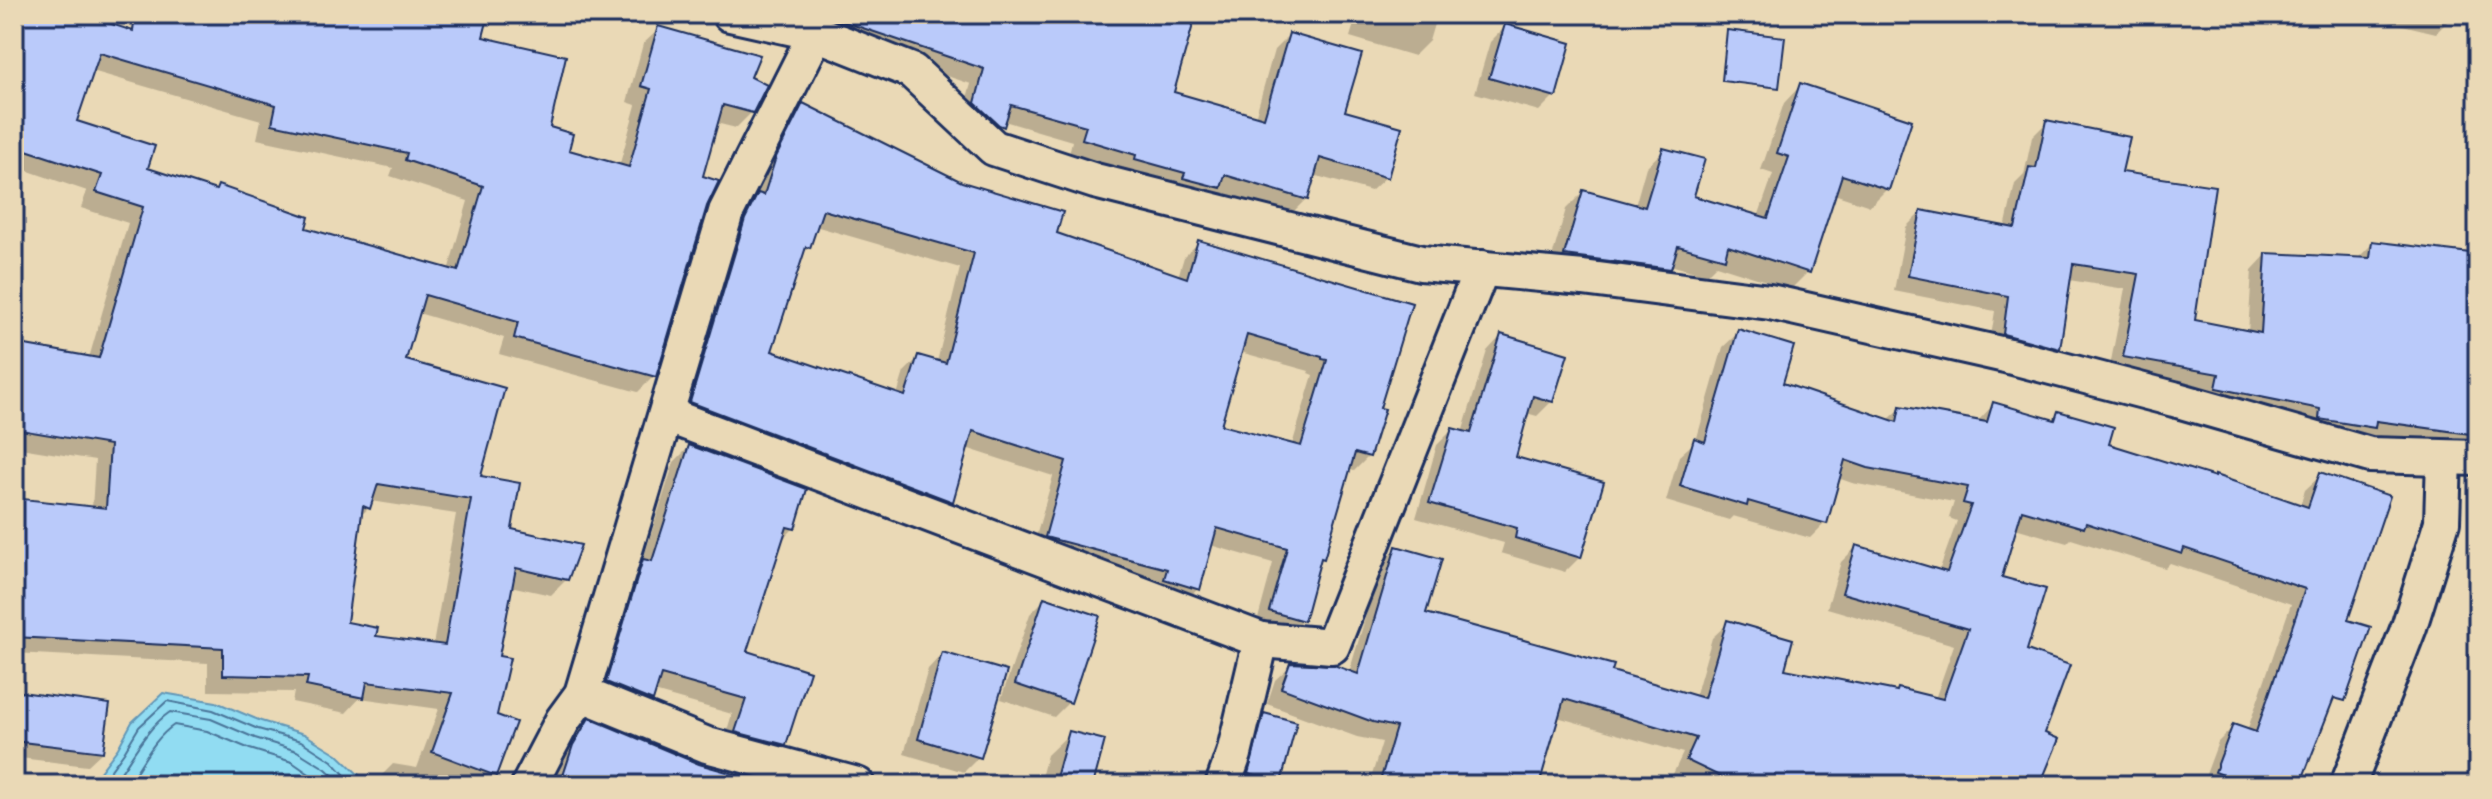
<svg xmlns="http://www.w3.org/2000/svg" width="2492" height="799" viewBox="0 0 2492 799" font-family="Kalam,sans-serif">
<style>
.water{fill:#91dcf2;stroke:#6297b7;stroke-width:2}
.shadow{fill:#0003;fill-rule:evenodd}
.lines{fill:none;stroke-linecap:round;stroke-linejoin:round}
.shore{stroke:#4a7499;stroke-width:2}
.building{fill:#bacafa;stroke:#1b2f5e;stroke-width:2;fill-rule:evenodd}
.street-casing{stroke:#1b2f5e;stroke-width:40}
.street{stroke:#ead9b6;stroke-width:34}
</style>
<rect width="100%" height="100%" fill="#ead9b6"/>
<filter id="ink" filterUnits="userSpaceOnUse"><feTurbulence type="fractalNoise" baseFrequency=".0125" numOctaves="2"/><feDisplacementMap in="SourceGraphic" scale="16" xChannelSelector="R" yChannelSelector="G"/><feConvolveMatrix kernelMatrix="1 2 1 2 8 2 1 2 1" color-interpolation-filters="sRGB"/></filter>
<g filter="url(#ink)">
<path class="water" d="M163,693L216,702L261,721L304,734L337,754L362,778V785H90L118,748L132,722Z"/>
<g class="shadow">
<path d="M14,14H98L96,21L155,41L163,14H487L481,38L547,129L566,151L619,167L636,105L627,102L643,44L659,29L748,78L752,112L736,128L716,123L701,177L705,205L654,376L638,392L499,354L504,338L418,313L404,362L509,530L567,579L551,595L510,586L497,657L494,774L484,785H463L440,777L439,785H379L381,776L393,764L417,768L439,709L360,698L346,713L292,702L294,692L208,691V663L14,653V500L92,509L95,460L14,447V345L89,358L128,223L81,208L87,191L14,166ZM92,71L261,120L257,139L393,168L390,176L468,201L448,271L303,229L218,187L214,191L145,169L75,122ZM371,501L456,514L433,645L374,638L345,624L359,517L369,508Z"/>
<path d="M794,14H1193L1171,93L1255,118L1274,50L1289,35L1386,177L1371,191L1313,175L1306,199L1291,214L1215,191L1204,202L1121,174L1122,169L1069,154L1072,141L1004,121L988,140L961,118L971,84L790,24Z"/>
<path d="M1357,14H1437L1429,41L1414,56L1350,37Z"/>
<path d="M2356,14H2455L2436,33Z"/>
<path d="M1505,27L1554,96L1539,111L1475,93L1490,42Z"/>
<path d="M2478,70V101L2470,98Z"/>
<path d="M1801,85L1887,189L1870,206L1834,194L1808,272L1791,289L1716,265L1706,275L1670,265L1652,286L1548,271L1566,209L1583,192L1635,206L1646,167L1664,150L1691,197L1758,217L1773,174L1761,170L1784,103Z"/>
<path d="M804,105L1055,234L1178,277L1184,257L1199,242L1409,304L1378,409L1369,456L1354,471L1348,469L1322,558L1318,562L1302,620L1287,635L1256,626L1273,563L1210,545L1198,589L1183,603L1032,551L1053,476L966,448L951,501L937,516L677,417L744,210L754,200L762,174L789,120ZM815,226L960,268L937,362L919,357L904,372L897,395L770,352L802,254L809,247ZM1240,352L1309,371L1308,373L1313,375L1292,445L1218,427Z"/>
<path d="M2047,122L2120,174L2192,322L2248,333L2252,270L2266,255L2358,258L2373,243L2478,287V452L2365,435L2358,442L2202,403L2205,389L2109,371L2125,289L2069,280L2059,348L2044,363L1989,349L1995,311L1894,291L1906,227L1921,212L2005,228L2015,184L2024,175L2032,137Z"/>
<path d="M1739,332L1781,384L1887,421L1901,408L1977,422L1994,404L2051,421L2059,413L2107,445L2300,506L2305,490L2321,475L2346,621L2298,785H2202L2218,742L2234,726L2247,731L2291,604L2170,563L2165,568L2071,539L2067,543L2015,528L2000,578L2025,651L2043,734L2042,777L2065,785H1691L1672,776L1683,753L1557,717L1537,785H1369L1382,742L1357,737L1267,704L1275,680L1291,665L1349,673L1381,564L1397,548L1423,615L1695,697L1712,638L1728,623L1783,670L1935,699L1954,645L1827,608L1841,562L1856,547L1939,571L1957,521L1949,518L1954,502L1852,483L1838,478L1825,523L1810,538L1733,516L1729,520L1666,501L1679,456L1696,441L1723,347Z"/>
<path d="M1501,336L1552,401L1537,416L1526,413L1513,458L1580,557L1565,572L1501,553L1504,543L1416,518L1437,445L1452,430L1462,433L1487,351Z"/>
<path d="M689,447L794,528L780,542L744,652L784,744L769,759L722,747L732,714L654,692L651,700L636,715L593,697L629,577L642,563L674,462Z"/>
<path d="M1045,599L1069,702L1054,717L1001,699L1030,614Z"/>
<path d="M942,654L979,757L964,772L904,754L928,669Z"/>
<path d="M14,693L102,752L87,766L20,758L17,785H14Z"/>
<path d="M1265,715L1294,723L1278,784L1281,785H1236L1249,731Z"/>
<path d="M589,721L699,765L772,785H546L567,743Z"/>
<path d="M1070,733L1090,785H1039L1047,755Z"/>
</g>
<g class="lines">
<g class="shore">
<path d="M100,785L124,752L139,727L167,701L213,710L258,729L301,741L332,761L354,785"/>
<path d="M112,785C131,760 145,729 170,712L211,719L255,738L297,751L326,769L343,785"/>
<path d="M127,785C142,765 153,739 174,725L207,731L250,749L292,762L325,785"/>
</g>
</g>
<g class="building">
<path d="M14,14H80L133,31L135,14H489L483,37L566,56L550,127L573,134L569,150L629,167L651,89L641,86L658,26L760,55L751,77L767,85L753,113L723,105L703,176L719,181L707,206L656,377L514,338L518,322L425,295L406,360L505,388L481,476L520,483L512,529L581,545L568,580L516,568L499,656L510,658L497,715L516,722L496,776L432,752L453,693L367,682L364,698L306,686L308,677L223,675V648L14,637V498L106,508L110,445L14,429V343L99,358L143,207L96,192L102,175L14,146ZM100,53L276,105L272,124L407,153L405,160L483,186L458,271L306,228L309,217L218,185L216,190L148,168L155,146L77,121ZM378,484L471,499L445,645L376,636L378,628L347,622L363,506L370,509Z"/>
<path d="M840,14H1196L1174,92L1264,118L1289,33L1362,54L1345,111L1402,127L1388,178L1320,158L1308,200L1225,175L1221,188L1183,178L1185,173L1135,159L1136,155L1082,139L1086,126L1011,105L1004,127L999,125L975,103L984,69L839,20Z"/>
<path d="M1505,24L1571,43L1556,97L1489,78Z"/>
<path d="M1727,30L1785,37L1779,88L1722,81Z"/>
<path d="M1800,83L1912,120L1889,190L1842,175L1810,273L1728,246L1725,259L1678,246L1671,269L1564,255L1583,190L1645,207L1663,148L1705,159L1694,196L1768,218L1789,157L1777,153Z"/>
<path d="M803,103L962,182L1063,212L1057,233L1187,278L1198,240L1412,303L1380,408L1385,409L1370,457L1355,453L1324,559L1321,558L1304,621L1269,611L1287,548L1217,528L1200,590L1164,579L1167,569L1045,537L1066,461L973,431L953,502L690,402L745,219L758,193L764,195L776,157ZM823,210L974,253L946,363L918,355L905,396L772,351L806,247L810,248ZM1247,335L1322,357V359L1327,360L1301,446L1221,425Z"/>
<path d="M2046,120L2130,137L2122,172L2215,186L2195,320L2261,333L2266,253L2370,258L2372,241L2478,254V435L2376,421L2375,428L2319,419L2320,409L2216,388L2219,374L2123,357L2139,274L2073,264L2060,349L2003,334L2008,296L1908,276L1921,210L2015,228L2029,167L2036,168Z"/>
<path d="M1738,329L1794,346L1783,383L1897,422L1900,406L1987,422L1993,402L2055,420L2058,411L2114,427L2109,444L2215,477V475L2308,507L2320,472L2390,496L2348,620L2371,627L2345,701L2334,698L2300,785H2250L2215,772L2233,724L2256,732L2305,589L2184,548L2182,554L2086,523L2084,528L2022,510L2002,577L2046,589L2027,650L2070,665L2045,733L2059,739L2040,785H1770L1744,781L1742,785H1738L1686,760L1696,738L1564,699L1539,785H1379L1396,727L1373,722L1281,688L1290,663L1334,665L1358,674L1396,546L1442,559L1426,613L1614,665L1612,671L1704,698L1727,620L1793,639L1785,669L1897,691L1898,688L1943,699L1968,629L1842,593L1856,545L1947,572L1971,505L1963,503L1968,487L1868,468L1845,460L1827,524L1748,501L1747,506L1680,486L1694,438L1705,442Z"/>
<path d="M1501,334L1568,354L1553,402L1533,396L1516,457L1604,482L1581,558L1515,538L1517,528L1429,503L1452,428L1471,433Z"/>
<path d="M689,445L807,489L795,529L787,527L747,651L810,671L786,745L735,732L746,699L661,675L653,701L606,682L643,559L652,561Z"/>
<path d="M1044,597L1100,616L1071,703L1015,684Z"/>
<path d="M942,652L1007,671L981,758L918,739Z"/>
<path d="M14,691L110,704L103,752L14,741Z"/>
<path d="M1264,713L1297,722L1281,782L1248,774Z"/>
<path d="M589,718L699,764L773,785H560L573,745Z"/>
<path d="M1069,731L1105,740L1093,785H1054Z"/>
</g>
<g class="lines">
<g class="street-casing">
<g id="street">
<path d="M730,14L816,33L912,71L994,148L1095,181L1421,263L1583,278L1770,302L2005,355L2174,399L2370,455L2478,458"/>
<path d="M667,415L1261,640L1332,646L1482,268"/>
<path d="M582,694L707,745L857,785"/>
<path d="M529,785L563,720L582,694L726,212L816,33"/>
<path d="M1223,785L1234,754L1261,640"/>
<path d="M2348,785L2409,627L2442,522L2444,458"/>
</g>
</g>
<use href="#street" class="street"/>
</g>
</g>
<rect width="2492" height="799" fill="none" stroke="#ead9b6" stroke-width="48"/>
<rect x="24" y="24" width="2444" height="751" fill="none" stroke="#1b2f5e" stroke-width="3" filter="url(#ink)"/>
</svg>
